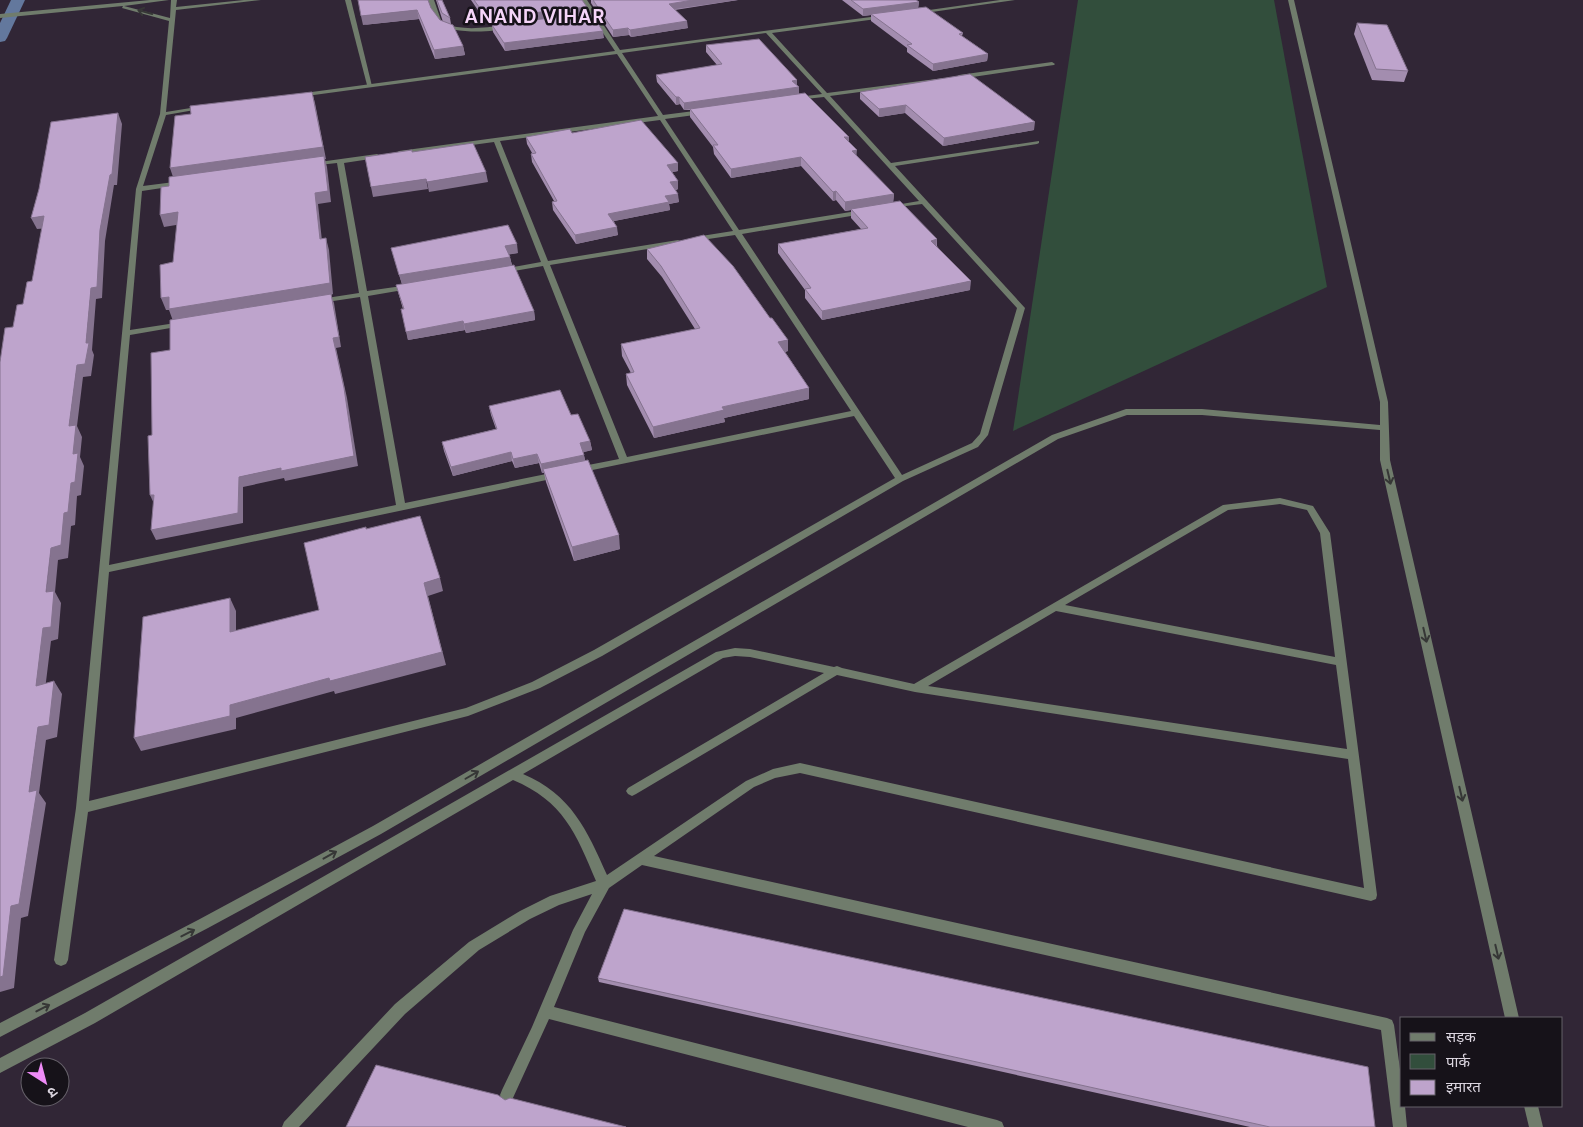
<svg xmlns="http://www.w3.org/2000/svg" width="1583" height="1127" viewBox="0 0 1583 1127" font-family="'DM Sans','Noto Sans Devanagari',sans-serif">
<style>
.green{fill:#324e3c}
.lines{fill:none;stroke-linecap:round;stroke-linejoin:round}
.canal{fill:#63789d;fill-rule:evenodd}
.service{fill:#707c6c;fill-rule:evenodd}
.minor{fill:#707c6c;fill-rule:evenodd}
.wall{fill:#a38daf}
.shaded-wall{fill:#85738f}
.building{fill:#bea4cc;stroke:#85738f}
.oneway{stroke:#363736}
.labels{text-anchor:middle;stroke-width:5;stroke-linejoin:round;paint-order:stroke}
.far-district-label{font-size:19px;font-weight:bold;letter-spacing:1px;fill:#f6d5f9;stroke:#161219}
</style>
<rect width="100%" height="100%" fill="#312636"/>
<path class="green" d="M1078,0H1274L1327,287L1013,431Z"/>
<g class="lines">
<path class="canal" d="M11,0H25L7,38L5,41L0,42V23Z"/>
<g class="service">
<path d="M345,0H351L372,86L367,85Z"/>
<path d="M1288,0H1294L1388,402L1390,460L1519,1018H1505L1380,460V430L1202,415H1127L1058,439L381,834L208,928L0,1037V1023L198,920L373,826L1052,435L1126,409H1202L1380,425V402Z"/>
<path d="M1280,498L1313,506L1330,533L1377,895L1376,899L1371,901L800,773L775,778L754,787L654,856L1387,1018L1392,1020L1394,1025L1402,1084V1106H1405L1407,1127H1393L1381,1030L642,865L609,888L585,932L554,1007L997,1120L1002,1122L1004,1127H968L549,1019L512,1100L507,1102L502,1100L500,1095L502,1090L532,1027L573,930L592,894L559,905L530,919L479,950L405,1014L299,1127H282L284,1122L395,1004L469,942L520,911L550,896L596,881C576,833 563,801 513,780L95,1023L0,1073V1058L85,1013L716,652L735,648L750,649L834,667L837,666L842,668L914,684L1223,505ZM1280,504L1307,510L1320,533L1335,657L1065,605L1228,510ZM1056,611L1336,665L1347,749L928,686ZM735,656L750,657L824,673L628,788L626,791L628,794L632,796L636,794L837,675L915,692L1348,759L1364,888L800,763L773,769L746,781L607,875C587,830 571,794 523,774L723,658Z"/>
<path d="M1524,1106H1538L1543,1127H1529Z"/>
</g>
<g class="minor">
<path d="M150,0H169L124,6L170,18L171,0H177L176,7L244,0H261L176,10L166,112L203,106L206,108L166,115L143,186L182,181L185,183L182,185L142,191L130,330L182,322L186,324L182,326L130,335L109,565L396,505L360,297L320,303L316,301L320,299L359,293L337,163L310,166L309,165L312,163L377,154L380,156L377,158L344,163L367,291L409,285L413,287L409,289L368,296L405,503L556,472L561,475L556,478L109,572L89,801L466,708L532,682L594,650L895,478L854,416L578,473L573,470L578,467L619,459L543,266L502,273L498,271L502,269L541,262L494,142L399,155L396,153L399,151L658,116L617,54L299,97L297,96V94L615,51L581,0H587L620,50L886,15V17L884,18L772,33L827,93L944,78L945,79L942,81L830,96L891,163L1039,141V143L1037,144L895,166L1025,308L988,435L978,447L903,481L602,656L540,688L468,716L88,812L68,960L66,964L61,966L56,964L54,960L76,808L136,189L160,114L169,21L122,8L123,6L0,18V14ZM766,33L822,94L798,97L795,99L796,100L824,97L919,201L890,206V208L922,204L1017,308L980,434L972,443L902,475L742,234L863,214L866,212L863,210L739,230L665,119L702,114L705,112L702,110L663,115L622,53ZM660,120L733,231L695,237L691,239L695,241L735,235L851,411L627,457L550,265L678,244L682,242L678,240L548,261L500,141Z"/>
<path d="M428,0H434L442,23C463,31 483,28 504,25L507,27C492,34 451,33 437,24Z"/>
<path d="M1000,0H1015L918,14L915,12Z"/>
<path d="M1052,62L1055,64L1054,65L959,79L956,77L959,75Z"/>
</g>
</g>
<g class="wall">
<path d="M436,0H442L450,18L451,24L463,46L465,55L435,59L419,19L363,25L431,8L440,20L443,22Z"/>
<path d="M471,0H582L587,7L588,13L604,38L505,51L493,32L492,25L576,15L488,25Z"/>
<path d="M591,0H738L675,10L688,28L631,37L629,35L613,37L591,3Z"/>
<path d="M842,0H916L919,2L918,8L963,33L962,36L988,54L987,61L933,71L907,52V48L871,21V15L863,16Z"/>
<path d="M1357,23L1408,71L1404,82L1372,80L1354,34Z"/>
<path d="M706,45L797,80V85L799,94L849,137V142L857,156L894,194L893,203L937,239V246L970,290L822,320L805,298V290L778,253V244L861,229L851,218V210L845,211L836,200L833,201L801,166L731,178L714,154L713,147L690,117V110H684L680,104L676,105L657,82L656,75L717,65L706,52Z"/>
<path d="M860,92L1034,130L943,146L905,113L879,117L860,99Z"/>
<path d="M572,133L678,163V171L672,172L678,181V189L676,190L679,202L669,204L670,210L614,221L618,235L576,244L553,210L552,202L554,201L532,162L531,154L532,153L527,144L526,137Z"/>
<path d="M391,248L518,253L509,254L512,265L534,311L535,320L466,333L465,330L408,340L403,309L396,285L402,284Z"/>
<path d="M647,249L788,351L785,352L809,388V399L724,418L725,422L654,438L627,385L626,374L631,373L622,356L621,344L695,329L662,277L647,259Z"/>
<path d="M489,406L571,415L590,441L592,450L583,452L585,460L620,549L574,561L546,482L544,473H542L539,463L515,468L512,461L453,476L444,451L442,442L496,429L491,415Z"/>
<path d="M598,978L1375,1127H1250L599,982Z"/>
</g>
<g class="shaded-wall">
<path d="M693,0H738L669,10V4Z"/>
<path d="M919,2L918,9L863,16V9Z"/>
<path d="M587,7L588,14L488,25L487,18Z"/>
<path d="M417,10L419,19L363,25L361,16Z"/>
<path d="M687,21L688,28L631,37L630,30Z"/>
<path d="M628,28L629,35L613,37V30Z"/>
<path d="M603,31L604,38L505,51L504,43Z"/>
<path d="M463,46L465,55L435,59L434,50Z"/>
<path d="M988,54L987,61L933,71V64Z"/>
<path d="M797,80V87L792,81Z"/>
<path d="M799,87V95L684,110V103Z"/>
<path d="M312,92L315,103L326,159H325L327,167L331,202L318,204L323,250L174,180L170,168Z"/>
<path d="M676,97H679L680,104L676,105Z"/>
<path d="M906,105L905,113L879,117V109Z"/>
<path d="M118,113L122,124L117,185H114L105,241L102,298L96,299L92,350L94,355L91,376L83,377L77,426L82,437L80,457L84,466L81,495L77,496L75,525L71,526L68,558L58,560L55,592L61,603L58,639L51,641L44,698L36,686L51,548L64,513L69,426L77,365L86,343L91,288Z"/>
<path d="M1035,122L1034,130L943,146L944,138Z"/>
<path d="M844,137H849V145Z"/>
<path d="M857,150L856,159L852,151Z"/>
<path d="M801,157V166L731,178V169Z"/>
<path d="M678,163V171L668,173L667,165Z"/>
<path d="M486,172L488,182L429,192L427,182Z"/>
<path d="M426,179L428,189L373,197L371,187Z"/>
<path d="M678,181V189L671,191L670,182Z"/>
<path d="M836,191V200L833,201V192Z"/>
<path d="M678,194L679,202L669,204L670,210L609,222L608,214L665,196Z"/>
<path d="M894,194L893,203L845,211V202Z"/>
<path d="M178,212L182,224L164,227L160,215Z"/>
<path d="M44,216L49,228L37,229L31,218Z"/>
<path d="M617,227L618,235L576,244L575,235Z"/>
<path d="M326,238L329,250L333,294L331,295L334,303L341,347L336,348L347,398L358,466L285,481L284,478L243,487V523L156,540L151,530L239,477L281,468L354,456L173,321L169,310H166L161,298Z"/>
<path d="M937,239L936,248L931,241Z"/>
<path d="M517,244L518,253L507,255L505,246Z"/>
<path d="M510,257L512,266L402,284L399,275Z"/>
<path d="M971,281L970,290L822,320V311Z"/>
<path d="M534,311L535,320L466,333L464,324Z"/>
<path d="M463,321L465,330L408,340L406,332Z"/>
<path d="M788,340V351L778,353V342Z"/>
<path d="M809,388V399L724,418L725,422L654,438L653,427L722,407Z"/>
<path d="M590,441L592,450L581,453L580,443Z"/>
<path d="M511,452L512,461L453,476L451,467Z"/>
<path d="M537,454L539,463L515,468L513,459Z"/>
<path d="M584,455L586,464L543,469L544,473H542L541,464Z"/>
<path d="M150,495H154L155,506Z"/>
<path d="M619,535L620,549L574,561L572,547Z"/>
<path d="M440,578L443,591L428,596L446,665L335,694L334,691L236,718V729L141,751L134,738L424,583Z"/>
<path d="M230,598L236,611V645L230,632Z"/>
<path d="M54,681L62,694L57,737L46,740L39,793L46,803L28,916L21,918L14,988L0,992V977L29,792L38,727Z"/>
</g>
<g class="building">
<path d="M358,0H428L431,8L440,20L453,25L463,46L434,50L417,10L361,16Z"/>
<path d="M437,0H442L450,18L442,13Z"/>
<path d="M474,0H582L587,7L487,18Z"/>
<path d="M593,0H693L669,4L687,21L630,30L628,28L613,30Z"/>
<path d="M851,0H916L919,2L863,9Z"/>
<path d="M926,7L963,33L959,34L988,54L933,64L907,45L912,44L871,14Z"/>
<path d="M591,13L603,31L504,43L492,25Z"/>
<path d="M1357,23L1387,25L1408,71L1376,69Z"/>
<path d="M759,39L797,80L792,81L799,87L684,103L679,97H676L656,75L722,64L706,45Z"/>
<path d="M970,74L1035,122L944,138L906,105L879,109L860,92Z"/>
<path d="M312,92L323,147L170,168L175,116L191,114L190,106Z"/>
<path d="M805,93L849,137H844L857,150L852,151L894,194L845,202L836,191L833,192L801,157L731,169L713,145H718L690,109Z"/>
<path d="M118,113L112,174L110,175L100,230L97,287L91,288L86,343H89L85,364L77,365L69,426L76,425L73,454L78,453L75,482L71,483L68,512L64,513L61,545L51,548L46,592L54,591L51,627L43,628L36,686L54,681L49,725L38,727L29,792L37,790L19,904L11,906L3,976L0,977V362L5,328L13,327L17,305L23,304L27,282L32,281L44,216L31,218L39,189L51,122Z"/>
<path d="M641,120L678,163L667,165L678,181L670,182L678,194L665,196L669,202L608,214L617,227L575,235L552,202L557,201L531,154L536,153L526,137L570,129L572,133Z"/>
<path d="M473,143L486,172L427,182L426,179L371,187L365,157L412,150V152Z"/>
<path d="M324,156L328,191L315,193L320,239L326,238L330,283L169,309V297L161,298L160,265L173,262L178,212L160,215L161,187L169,186V177Z"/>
<path d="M900,201L937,239L931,241L971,281L822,311L805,289L811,288L778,244L868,228L851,209Z"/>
<path d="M508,225L517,244L505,246L510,257L399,275L391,248Z"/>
<path d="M704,235L733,266L770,318H772L788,340L778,342L809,388L722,407L724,410L653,427L626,374L634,372L621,344L700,328L661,266L647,249Z"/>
<path d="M514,265L534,311L464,324L463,321L406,332L401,309H404L396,285Z"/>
<path d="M331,294L339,337L333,338L344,388L354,456L281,471V468L239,477L238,513L151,530L154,495H150L148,436L152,435L151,353L170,350V320Z"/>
<path d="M560,390L571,415L578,414L590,441L580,443L584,455L541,464L537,454L513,459L511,452L451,467L442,442L497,429L489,406Z"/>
<path d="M588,460L619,535L572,547L543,469Z"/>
<path d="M420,516L440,578L424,583L442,652L330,681L329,678L230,705V716L134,738L143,617L230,598V632L319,610L304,543L366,527V529Z"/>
<path d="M624,909L1368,1067L1375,1127H1270L598,978Z"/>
<path d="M376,1065L498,1095L505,1100L510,1098L626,1127H346Z"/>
</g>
<defs><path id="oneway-shaft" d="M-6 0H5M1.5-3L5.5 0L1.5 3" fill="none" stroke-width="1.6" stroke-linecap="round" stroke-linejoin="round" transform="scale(1.25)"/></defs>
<g class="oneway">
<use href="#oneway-shaft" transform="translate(145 12) rotate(-165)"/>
<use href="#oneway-shaft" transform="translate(1389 477) rotate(77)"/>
<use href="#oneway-shaft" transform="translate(1425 635) rotate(77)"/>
<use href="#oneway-shaft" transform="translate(472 775) rotate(-30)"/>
<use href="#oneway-shaft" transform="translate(1461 794) rotate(77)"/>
<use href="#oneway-shaft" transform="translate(330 855) rotate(-29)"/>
<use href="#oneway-shaft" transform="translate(188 933) rotate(-27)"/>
<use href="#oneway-shaft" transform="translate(1497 952) rotate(77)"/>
<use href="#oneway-shaft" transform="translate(43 1008) rotate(-27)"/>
</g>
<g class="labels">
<g class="far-district-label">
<text x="535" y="23">ANAND VIHAR</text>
</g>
</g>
<rect x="1400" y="1017" width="162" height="90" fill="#161219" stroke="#656069"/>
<rect x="1410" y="1033" width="25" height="8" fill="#707c6c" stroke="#656069"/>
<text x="1446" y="1042" font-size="15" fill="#dcd6e0">सड़क</text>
<rect x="1410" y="1054" width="25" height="15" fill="#324e3c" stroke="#656069"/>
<text x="1446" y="1067" font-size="15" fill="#dcd6e0">पार्क</text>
<rect x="1410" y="1080" width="25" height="15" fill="#bea4cc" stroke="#656069"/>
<text x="1446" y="1092" font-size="15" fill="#dcd6e0">इमारत</text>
<g transform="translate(45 1082) rotate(144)"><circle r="24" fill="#161219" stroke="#656069"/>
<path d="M0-4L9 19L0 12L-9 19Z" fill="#ef8bf7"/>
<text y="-8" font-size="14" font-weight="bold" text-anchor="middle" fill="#dcd6e0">उ</text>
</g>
</svg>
